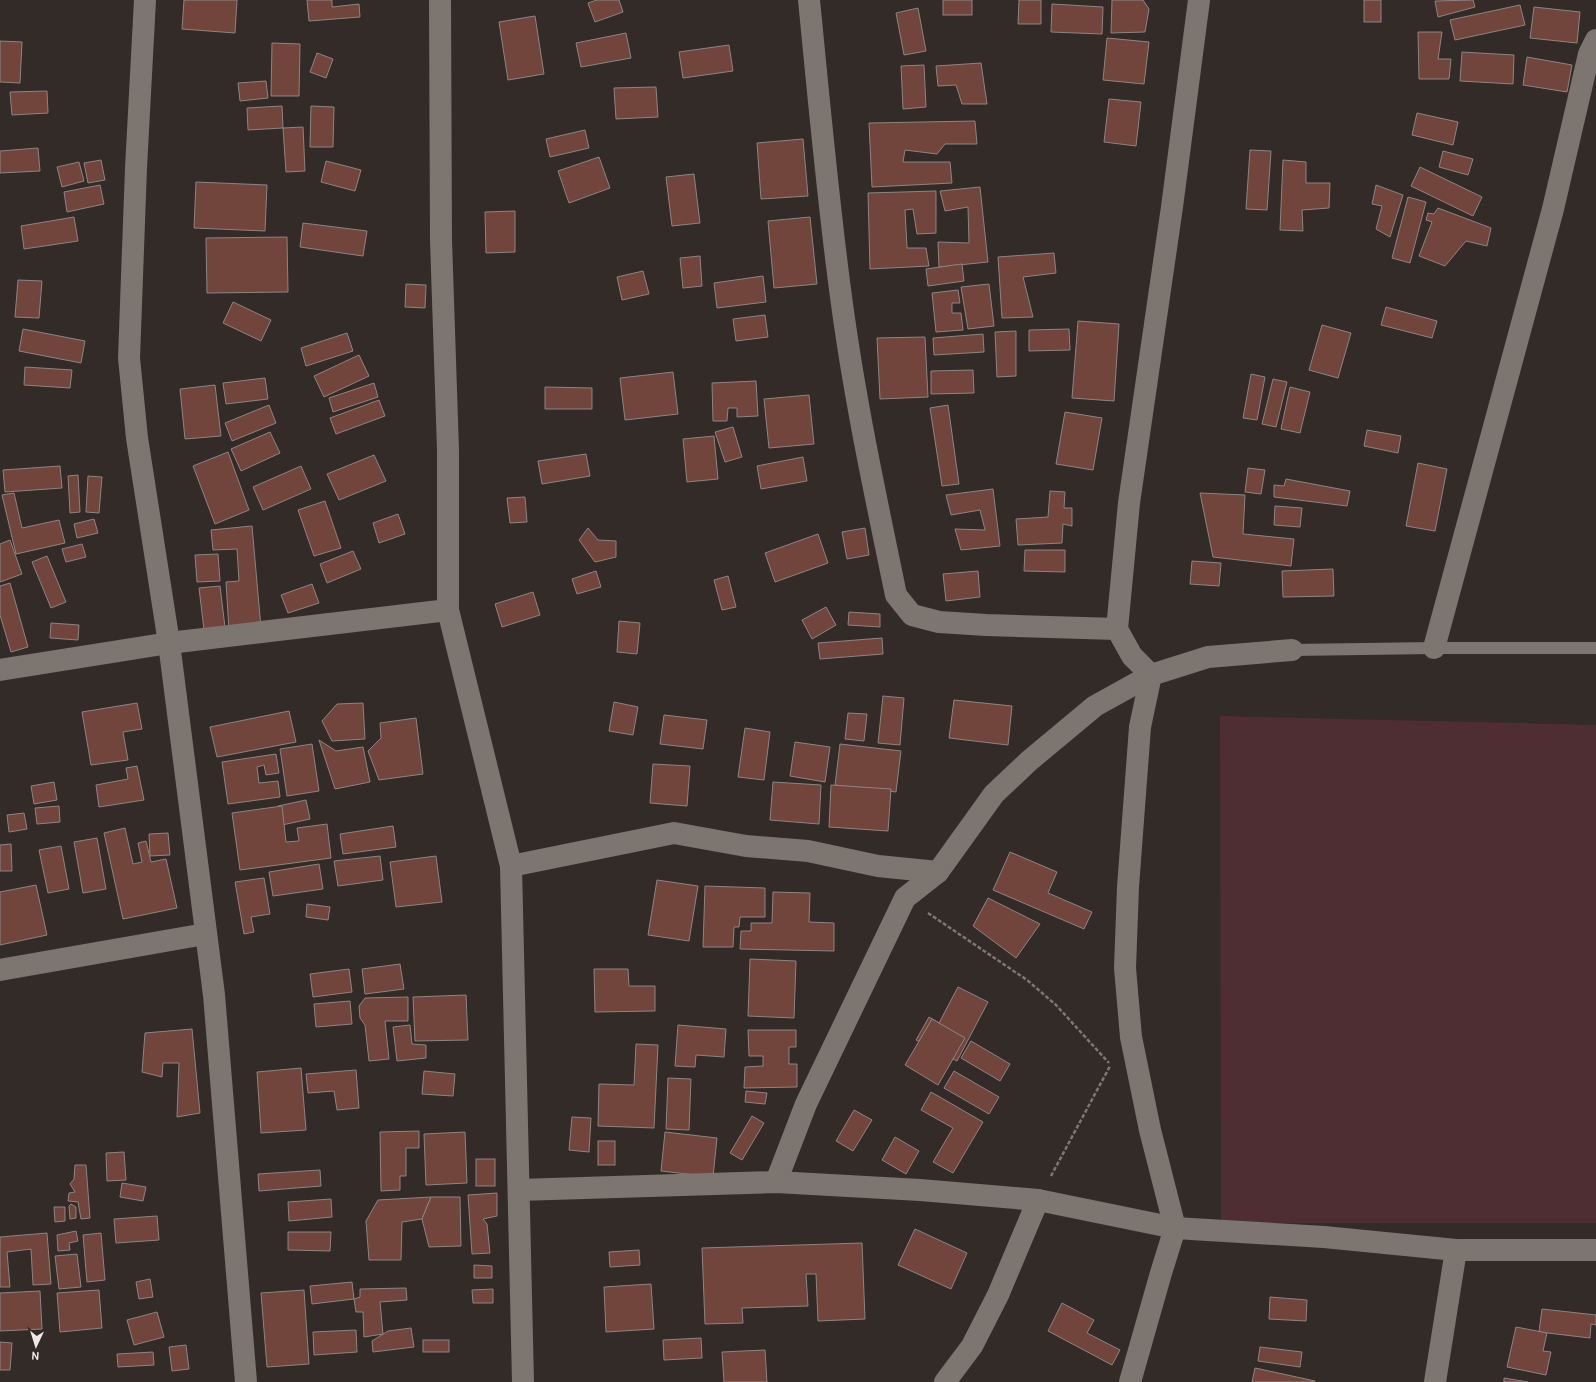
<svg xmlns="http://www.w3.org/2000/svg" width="1596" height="1382" viewBox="0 0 1596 1382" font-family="Cabin,sans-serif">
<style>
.green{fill:#4e2e33}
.building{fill:#72453c;stroke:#8e8482}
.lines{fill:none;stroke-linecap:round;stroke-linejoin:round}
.path{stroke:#7e7774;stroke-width:2.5;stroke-dasharray:4 2;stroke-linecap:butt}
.lane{stroke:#7d7570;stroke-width:12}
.street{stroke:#7d7570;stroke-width:22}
</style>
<rect width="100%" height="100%" fill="#322b27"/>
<path class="green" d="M1220,716L1596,725V1223H1221Z"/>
<g class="building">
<path d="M184,0H237L235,33L182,29Z"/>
<path d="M307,0H332V7L359,4L360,17L309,21Z"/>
<path d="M597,0H619L623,12L595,22L588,3Z"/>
<rect x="943" y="0" width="29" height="15"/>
<path d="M1019,0H1041V24H1018Z"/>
<path d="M1112,0H1143L1149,9L1145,32L1111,33Z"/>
<rect x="1364" y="0" width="17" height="22"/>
<path d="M1473,0L1475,7L1438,17L1435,1Z"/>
<path d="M1052,4L1103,7L1102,34L1051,32Z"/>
<path d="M1520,5L1525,25L1455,40L1450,20Z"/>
<path d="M1534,7L1580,12L1577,43L1530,38Z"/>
<path d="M918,8L926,51L904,55L896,13Z"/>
<path d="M535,16L544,74L508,80L499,22Z"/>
<path d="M1418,32H1442L1438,59H1451L1449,79H1419Z"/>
<path d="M626,33L631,58L581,67L576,43Z"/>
<path d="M1107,38L1149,42L1144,84L1103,80Z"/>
<path d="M0,41L22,42L20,83L0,82Z"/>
<path d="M272,43L300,44L299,96H271Z"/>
<path d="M729,45L733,71L683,78L679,52Z"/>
<path d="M1462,52L1514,55L1513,84L1460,81Z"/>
<path d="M317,53L333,59L326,78L310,72Z"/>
<path d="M1527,57L1572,65L1567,92L1523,85Z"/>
<path d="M981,63L987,104H962L956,85L938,86L936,66Z"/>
<path d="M924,65L926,107L903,109L901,66Z"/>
<path d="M266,81L268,98L240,101L238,83Z"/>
<path d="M656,87L658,117L616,119L614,88Z"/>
<path d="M47,91L48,113L12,115L10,92Z"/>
<path d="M1109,99L1141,102L1136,146L1104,142Z"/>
<path d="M282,106L283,128L248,130L247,108Z"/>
<path d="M311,106L334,107L333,147H310Z"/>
<path d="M1417,113L1458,122L1453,145L1412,135Z"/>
<path d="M975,121L977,144H945L937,154L905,150L903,162H950L952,183L872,187L869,123Z"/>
<path d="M303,127L305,171L286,172L283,128Z"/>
<path d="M585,130L589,148L550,157L546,139Z"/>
<path d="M803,139L808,196L761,199L757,143Z"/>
<path d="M38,148L40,171L0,173V151Z"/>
<path d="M1250,150L1271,151L1267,210L1246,209Z"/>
<path d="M1443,151L1473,159L1468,175L1439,167Z"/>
<path d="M599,157L610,188L569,203L558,171Z"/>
<path d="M101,160L105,180L88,183L84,163Z"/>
<path d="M1283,160L1306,162V183H1330L1329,208L1302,210L1303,231L1280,230Z"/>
<path d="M326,161L361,170L355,191L321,182Z"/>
<path d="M79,162L84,181L62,187L57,167Z"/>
<path d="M1420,167L1482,197L1473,216L1411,186Z"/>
<path d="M694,174L700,223L672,226L666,177Z"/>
<path d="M196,182L267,185L265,231L194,228Z"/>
<path d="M100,185L104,204L67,212L64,192Z"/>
<path d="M1376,185L1403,195L1390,237L1376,229L1382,206L1372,204Z"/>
<path d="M980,187L988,262L939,267L938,242L969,243L968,207L945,211L940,191Z"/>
<path d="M936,191V233L917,234L913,209L905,210L907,248H926L929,266L870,269L868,193Z"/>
<path d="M1408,197L1426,202L1410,263L1392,258Z"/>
<path d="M1438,208L1491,228L1487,246L1466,241L1445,266L1419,256L1432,222L1426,220L1428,213L1434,214Z"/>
<path d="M515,211V252L486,253L485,212Z"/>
<path d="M74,217L78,241L24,249L21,226Z"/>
<path d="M810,217L817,284L774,288L768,221Z"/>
<path d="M303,223L367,231L363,256L300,247Z"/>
<path d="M287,237L288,292L207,293L206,238Z"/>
<path d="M1054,253L1056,273L1023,277L1033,317L1002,318L998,257Z"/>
<path d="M700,256L702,286L683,288L680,258Z"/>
<path d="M962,264L964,281L928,286L926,269Z"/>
<path d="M643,271L649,294L622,300L617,277Z"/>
<path d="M763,276L766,302L717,308L714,283Z"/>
<path d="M18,280L42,281L39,318L15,317Z"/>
<path d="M406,284L426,285L425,308L405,307Z"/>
<path d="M989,284L994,326L968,329L961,287Z"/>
<path d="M958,290L960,303H952V313H961L963,330L936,332L932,293Z"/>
<path d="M233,302L271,320L261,341L223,323Z"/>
<path d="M1386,307L1437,321L1432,338L1381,325Z"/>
<path d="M765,315L768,337L736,341L733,319Z"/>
<path d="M1078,321L1119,324L1114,401L1072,398Z"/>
<path d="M1322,325L1351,333L1338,378L1309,370Z"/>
<path d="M23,329L85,341L81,363L19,351Z"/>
<path d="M1069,329L1070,350L1029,351V330Z"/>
<path d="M1016,331V376L997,377L995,332Z"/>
<path d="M347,333L353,351L306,366L301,348Z"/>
<path d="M983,334L984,352L934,355L933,338Z"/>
<path d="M925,337L928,397L880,399L877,338Z"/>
<path d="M359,355L369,376L324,397L314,376Z"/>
<path d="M25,367L72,370L70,388L24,385Z"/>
<path d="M973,370L974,393L931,394V371Z"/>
<path d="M673,372L678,414L625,420L620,378Z"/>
<path d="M1251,374L1265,377L1257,420L1243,418Z"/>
<path d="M265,378L268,399L226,404L223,383Z"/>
<path d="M1273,379L1287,382L1276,427L1262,424Z"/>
<path d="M756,381L758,416L737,417V408H728L727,421H713L712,383Z"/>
<path d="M374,383L378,397L333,412L329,398Z"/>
<path d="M215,385L221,436L185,439L180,389Z"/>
<path d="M545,387L592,388V409H545Z"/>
<path d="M1290,387L1310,392L1300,433L1281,429Z"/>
<path d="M809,395L814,444L769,448L764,399Z"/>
<path d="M379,400L385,416L336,434L330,418Z"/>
<path d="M269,405L276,423L232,441L225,423Z"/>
<path d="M948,405L959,484L942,486L930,408Z"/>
<path d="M1065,412L1102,418L1093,470L1056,464Z"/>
<path d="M733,427L742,457L725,462L715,432Z"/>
<path d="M1367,430L1401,436L1398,453L1364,446Z"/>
<path d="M270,432L280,453L241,471L231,449Z"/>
<path d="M714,436L718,479L687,482L683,439Z"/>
<path d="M228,452L249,510L215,524L193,466Z"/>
<path d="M586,454L590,476L542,484L538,461Z"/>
<path d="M374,455L386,481L339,500L327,474Z"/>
<path d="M803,457L807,481L761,489L757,466Z"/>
<path d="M1418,463L1447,469L1435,531L1406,526Z"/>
<path d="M60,466L62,488L5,492L3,470Z"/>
<path d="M301,466L311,489L263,510L253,487Z"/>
<path d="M1248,468L1265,470L1261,494L1245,492Z"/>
<path d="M78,475L80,512L70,513L68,476Z"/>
<path d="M88,476L102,477L99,513L86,512Z"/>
<path d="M1286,479L1350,491L1347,506L1274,497V485L1284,486Z"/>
<path d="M993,489L1000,546L961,550L955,529L985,530L980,510L951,515L946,495Z"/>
<path d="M1050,491L1065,492L1064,508H1072V526L1063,524L1062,543L1018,545L1016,519L1048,517Z"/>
<path d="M14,493L22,528L59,520L65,543L16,554L2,495Z"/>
<path d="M1200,493L1245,495L1243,534L1294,539L1291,566L1213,557Z"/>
<path d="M525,497L527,522L510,523L507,498Z"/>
<path d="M325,501L341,548L314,556L298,510Z"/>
<path d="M1275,506L1302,508L1300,527L1274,525Z"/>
<path d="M398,514L405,534L379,543L373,523Z"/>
<path d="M94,519L98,533L77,538L74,524Z"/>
<path d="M252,526L261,628L229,631L226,582L239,581L237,549L213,550L211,530Z"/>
<path d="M588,528L598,540L616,541V557L595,562L579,540Z"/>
<path d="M865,528L869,555L847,559L842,532Z"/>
<path d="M818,534L828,563L775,582L765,553Z"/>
<path d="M10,540L22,574L0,582V544Z"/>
<path d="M82,544L86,557L66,562L62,549Z"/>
<path d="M1025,550H1065V572L1024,571Z"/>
<path d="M353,551L361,569L327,583L320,564Z"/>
<path d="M218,554L220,581L197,582L195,555Z"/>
<path d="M47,556L66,602L51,608L32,562Z"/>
<path d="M1192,561L1221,563L1219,586L1190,584Z"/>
<path d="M1333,569L1334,596L1283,597L1282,571Z"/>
<path d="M596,571L601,587L577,594L572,579Z"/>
<path d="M978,571L980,597L946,601L943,574Z"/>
<path d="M728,576L736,607L722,610L714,580Z"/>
<path d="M10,583L28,647L11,652L0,615V586Z"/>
<path d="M312,584L319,603L288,613L281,595Z"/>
<path d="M220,586L225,627L204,630L199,588Z"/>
<path d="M533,592L540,615L502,627L495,604Z"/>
<path d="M826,607L836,625L812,639L802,620Z"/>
<path d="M849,612L880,614V627L848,625Z"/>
<path d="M619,621L640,623L637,654L617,652Z"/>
<path d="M51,623L79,625L78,640L50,638Z"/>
<path d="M882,638L883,654L820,659L818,643Z"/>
<path d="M883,696L904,698L900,745L878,743Z"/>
<path d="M954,700L1012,706L1008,745L949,738Z"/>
<path d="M614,702L638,707L633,735L609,731Z"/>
<path d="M137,703L142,729L123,732L128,760L91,765L82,712Z"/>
<path d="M363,703L365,739L332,741L322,721L337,704Z"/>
<path d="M289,711L296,742L217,757L210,727Z"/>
<path d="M848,713L867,714L864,741L845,739Z"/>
<path d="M664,715L707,720L703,749L660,744Z"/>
<path d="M416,718L423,774L379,780L368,751L381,738L380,723Z"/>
<path d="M745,728L770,732L764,780L738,777Z"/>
<path d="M319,740L336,751L363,747L370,782L335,789Z"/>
<path d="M795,742L830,747L825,782L790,776Z"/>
<path d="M312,744L319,791L287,796L280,749Z"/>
<path d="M840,744L901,751L896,792L835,785Z"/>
<path d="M276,754L279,773L266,775L264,765L257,767L259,783L278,781L280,797L228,804L222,762Z"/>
<path d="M653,764L690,766L687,806L650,803Z"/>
<path d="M137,766L144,800L99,807L96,785L128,779L126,768Z"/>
<path d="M54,782L57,800L34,804L31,786Z"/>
<path d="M773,782L821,785L819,824L770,820Z"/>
<path d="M831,785L891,789L888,831L829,827Z"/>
<path d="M306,800L310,819L282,825L278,806Z"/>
<path d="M59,806L60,822L37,824L35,808Z"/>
<path d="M282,806L286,842L299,841L297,828L327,824L331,858L240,870L232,813Z"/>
<path d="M24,813L27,829L9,832L7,815Z"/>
<path d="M393,826L396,847L343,854L340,834Z"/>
<path d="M125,828L133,864L142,862L138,843L146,841L151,862L166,859L177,908L123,919L104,833Z"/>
<path d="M168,833L170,855L150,856L149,834Z"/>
<path d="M97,838L106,889L83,893L74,842Z"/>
<path d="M11,844L12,871H0V845Z"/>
<path d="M61,846L69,889L48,893L39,850Z"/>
<path d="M1010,852L1057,872L1048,893L1092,912L1084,929L993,890Z"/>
<path d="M380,856L383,880L338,886L334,861Z"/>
<path d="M436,856L442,902L396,907L390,862Z"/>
<path d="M319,864L323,889L273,896L269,872Z"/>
<path d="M264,878L270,914L251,917L254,932L244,934L235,882Z"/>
<path d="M657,880L698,886L689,941L648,935Z"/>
<path d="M36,885L47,935L0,945V892Z"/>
<path d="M705,886L765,888V917H740L739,927H734L733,947H703Z"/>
<path d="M773,892L810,893L809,922L834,923V951L740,949L741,931H751V923H772Z"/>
<path d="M988,898L1040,924L1016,958L973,926Z"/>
<path d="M307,904L330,907L328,920L306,917Z"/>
<path d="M750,959L796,961L794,1018L748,1016Z"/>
<path d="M400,964L404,989L365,994L362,969Z"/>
<path d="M349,969L352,992L313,997L310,974Z"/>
<path d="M594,969H628L629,986H655V1011L595,1012Z"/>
<path d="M958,987L988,1002L957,1061L916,1040L929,1017L939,1023Z"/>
<path d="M466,995L468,1040L415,1041L413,997Z"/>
<path d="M408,997V1021H385L389,1059L369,1061L365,1025L360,1018L359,1006L365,998Z"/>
<path d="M350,1001L352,1024L316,1027L314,1004Z"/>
<path d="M932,1019L965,1038L938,1085L905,1065Z"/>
<path d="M410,1025L412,1044L426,1045V1058L397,1061L393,1027Z"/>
<path d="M678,1025L726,1029L724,1057L696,1055L695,1067L675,1066Z"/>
<path d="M192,1029L200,1113L177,1117L179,1063H163L162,1077L142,1072L145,1033Z"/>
<path d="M748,1030H796V1047H789V1064H797V1087L744,1088L745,1067L763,1066V1056H749Z"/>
<path d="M971,1041L1010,1064L1000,1081L961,1058Z"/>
<path d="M636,1044L658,1045L654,1128L598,1126L599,1084L634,1085Z"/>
<path d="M301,1068L306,1130L261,1133L257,1072Z"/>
<path d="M356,1070L359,1108L337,1110L334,1091L308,1093L306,1074Z"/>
<path d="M424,1071L455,1074L453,1096L422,1094Z"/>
<path d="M954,1071L999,1097L989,1114L944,1088Z"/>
<path d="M668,1078L691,1079L689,1130L666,1129Z"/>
<path d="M746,1091L767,1093L765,1104L745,1102Z"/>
<path d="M931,1092L983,1122L953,1173L933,1162L953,1128L921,1110Z"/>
<path d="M854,1110L872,1120L853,1151L836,1141Z"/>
<path d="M752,1116L764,1123L742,1160L730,1153Z"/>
<path d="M572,1117L591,1118L589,1152L569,1150Z"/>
<path d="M419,1131V1148H406V1176H400V1190L381,1191L380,1132Z"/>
<path d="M465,1132L467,1183L426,1185L424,1134Z"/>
<path d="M665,1132L717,1138L713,1177L661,1171Z"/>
<path d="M895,1137L919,1151L906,1174L882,1160Z"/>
<rect x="598" y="1141" width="17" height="24"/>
<path d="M124,1152L126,1180L107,1181L106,1153Z"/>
<rect x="476" y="1159" width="19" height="27"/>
<path d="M75,1165H86L90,1218L81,1219L78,1202L68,1201L69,1193L75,1192L70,1184L74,1179Z"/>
<path d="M320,1170L321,1186L259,1191L258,1174Z"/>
<path d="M122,1183L146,1187L143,1201L120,1197Z"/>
<path d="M497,1193V1216L483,1219L487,1224L490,1253L472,1254L468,1195Z"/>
<path d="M431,1197L422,1219L402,1222L401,1260H369L366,1221L378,1200Z"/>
<path d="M431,1197H460L461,1246L429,1247L422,1219Z"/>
<path d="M331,1199L332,1217L289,1221L288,1202Z"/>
<path d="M71,1204L76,1207V1218L70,1219L69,1206Z"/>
<path d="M54,1207H65V1221L55,1222Z"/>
<path d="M157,1216L159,1240L116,1243L114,1219Z"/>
<path d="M915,1229L967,1253L951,1289L898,1265Z"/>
<path d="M76,1231L78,1241L69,1243L70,1250L58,1251L57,1235Z"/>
<path d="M288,1232H331L330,1251L288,1250Z"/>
<path d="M47,1233L51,1284L33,1285L31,1249L7,1252L10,1287H0V1237Z"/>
<path d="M101,1233L105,1280L87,1282L83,1235Z"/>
<path d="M862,1243L865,1319L818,1321L816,1274H806L808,1306L742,1308L743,1323L705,1324L702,1248Z"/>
<path d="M639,1250L640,1265L610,1267L609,1252Z"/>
<path d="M77,1254L81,1287L59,1289L55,1256Z"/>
<path d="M474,1265L492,1266V1278H474Z"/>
<path d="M150,1279L153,1297L139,1299L136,1282Z"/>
<path d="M352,1282L354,1299L312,1304L310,1286Z"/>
<path d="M651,1284L654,1329L606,1332L604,1287Z"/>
<path d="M406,1288L407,1300L380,1302L383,1334L364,1337L363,1312H356L354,1299L360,1297V1289Z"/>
<path d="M493,1289V1303H473L472,1290Z"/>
<path d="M99,1290L102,1328L60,1332L57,1293Z"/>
<path d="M304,1290L309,1364L267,1367L261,1293Z"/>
<path d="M40,1291L42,1329L0,1331V1293Z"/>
<path d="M1270,1297L1307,1300L1306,1321L1269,1319Z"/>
<path d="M1062,1303L1094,1320L1087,1333L1120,1350L1112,1365L1048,1331Z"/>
<path d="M1542,1309L1596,1315V1325L1591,1324L1590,1338L1539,1332Z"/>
<path d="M157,1312L164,1337L134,1345L127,1320Z"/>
<path d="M1516,1327L1547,1333L1543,1351L1551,1352L1546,1375L1507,1367Z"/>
<path d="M411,1328L414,1347L373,1352L372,1341L388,1331Z"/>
<path d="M356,1330L357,1352L314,1355L313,1332Z"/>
<path d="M701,1338L702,1358L664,1360L663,1340Z"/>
<rect x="423" y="1340" width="26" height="12"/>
<path d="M0,1342L12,1343L10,1370H0Z"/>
<path d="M186,1345L189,1369L172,1371L169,1347Z"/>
<path d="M1260,1347L1302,1352L1300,1367L1258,1361Z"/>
<path d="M765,1350L767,1382H724L722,1352Z"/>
<path d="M153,1352L154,1365L118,1367L117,1354Z"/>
<path d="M1255,1368L1315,1381V1382H1252Z"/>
<path d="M1504,1378L1528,1382H1504Z"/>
</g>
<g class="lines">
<g class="path">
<path d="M928,913L1027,980L1056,1005L1109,1063"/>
<path d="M1051,1176L1110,1066"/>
</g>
<path class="lane" d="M1292,650L1434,648H1596"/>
<g class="street">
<path d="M145,0L136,168L129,358L137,438L169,643L214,995L246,1382"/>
<path d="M440,0L441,240L448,450V610L511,866L523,1382"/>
<path d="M809,0C819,101 828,203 842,304C855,401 876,498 896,595L912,615L939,622L986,625L1117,629"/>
<path d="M1434,648L1553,209L1589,54L1596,40"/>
<path d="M0,670L169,643L448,610"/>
<path d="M511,866L674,833L746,846L808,851L878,866L938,872L994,794L1029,761L1095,706L1151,675L1132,656L1117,629L1129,503L1172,207L1199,0"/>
<path d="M0,970L205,934"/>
<path d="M776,1182L806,1104L905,898L938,872"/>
<path d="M519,1190L776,1182L920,1190L1038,1200L1175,1228L1324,1237L1456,1250H1596"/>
<path d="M945,1382L972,1346L998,1295L1038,1200"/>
<path d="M1130,1382L1161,1273L1175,1228L1150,1130L1131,1037L1125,968L1128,887L1140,727L1151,675L1208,657L1292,650"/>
<path d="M1435,1382L1456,1250"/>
</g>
</g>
<g transform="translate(36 1346) rotate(184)" stroke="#322b27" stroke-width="3" paint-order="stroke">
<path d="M0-3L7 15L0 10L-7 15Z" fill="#eee9e6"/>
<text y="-6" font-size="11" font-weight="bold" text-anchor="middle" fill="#eee9e6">N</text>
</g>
</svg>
